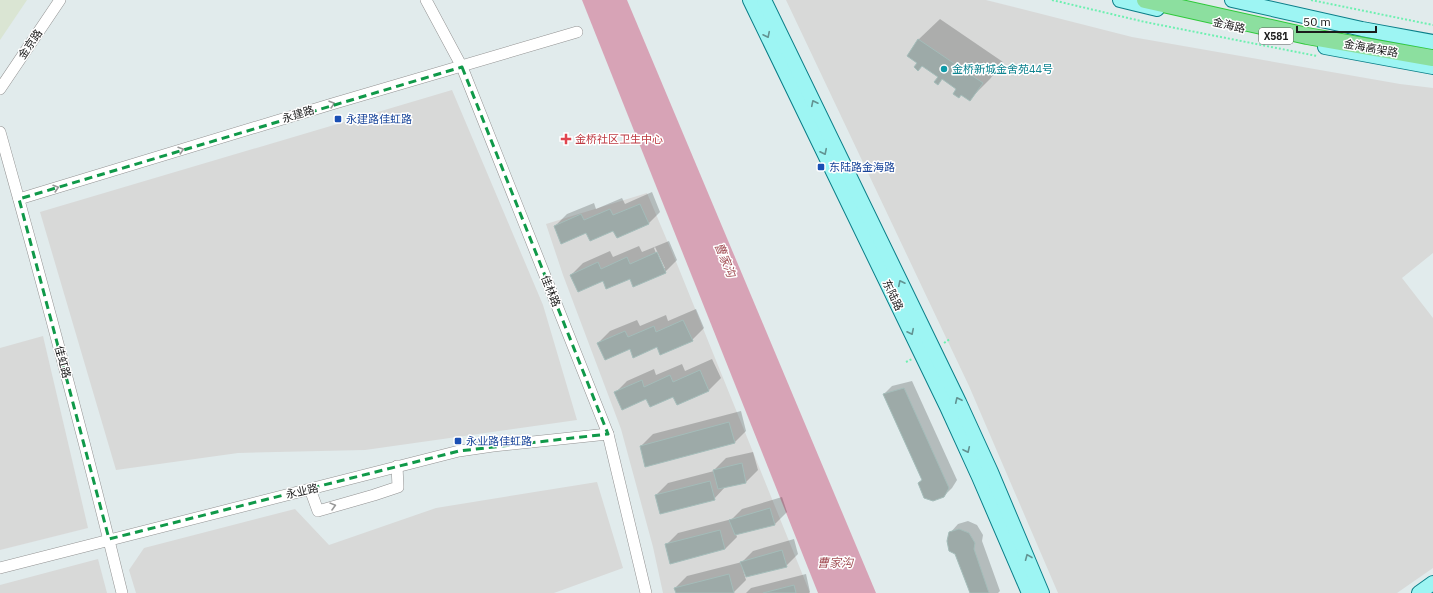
<svg xmlns="http://www.w3.org/2000/svg" width="1433" height="593" viewBox="0 0 1433 593" font-family="'IBM Plex Sans','Noto Sans SC',sans-serif">
<style>
.residential{fill:#d8d9d8}
.industrial{fill:#dae5d3}
.water{fill:#d7a3b6}
.shadow{fill:#0003;fill-rule:evenodd}
.building{fill:#9daaa8;stroke:#a4bcb9}
.lines{fill:none;stroke-linecap:round;stroke-linejoin:round}
.minor-casing{stroke:#929292;stroke-width:12}
.major-casing{stroke:#0a7e88;stroke-width:16}
.highway-casing{stroke:#2fc93a;stroke-width:18}
.path{stroke:#6ef0b1;stroke-width:2;stroke-dasharray:2 2;stroke-linecap:butt}
.minor{stroke:#fff;stroke-width:11}
.major{stroke:#9df5f3;stroke-width:14}
.highway{stroke:#8cdf9f;stroke-width:16}
.oneway{stroke:#629392}
.oneway2{stroke:#989898}
.marked{fill:none;stroke:#109949;stroke-width:3;stroke-dasharray:8 5;stroke-linejoin:round}
.culture-dot{fill:#0f9aa8;stroke:#fff;stroke-width:1.5}
.transit-dot{fill:#1a4fb4;stroke:#fff;stroke-width:1.5}
.health-dot{fill:#e0444e;stroke:#fff;stroke-width:1.5}
.labels{text-anchor:middle;stroke-width:3;stroke-linejoin:round;paint-order:stroke}
.shield{fill:#fff;stroke:#5f5f5f;stroke-width:1}
.shield-label{font-size:10px;font-weight:bold;fill:#1b1b1b}
.street-label{font-size:11px;fill:#1b1b1b;stroke:#fff}
.culture-label{font-size:11px;fill:#0d838f;stroke:#fff;text-anchor:start}
.transit-label{font-size:11px;fill:#164399;stroke:#fff;text-anchor:start}
.health-label{font-size:11px;fill:#be3a42;stroke:#fff;text-anchor:start}
.water-label{font-size:12px;font-style:italic;fill:#a34f56;stroke:#fff}
</style>
<rect width="100%" height="100%" fill="#e1ebec"/>
<g class="residential">
<path d="M786,0H986L1132,37L1400,84L1433,88V253L1402,278L1433,318V568L1397,593H1058L969,386Z"/>
<path d="M452,90L543,305L577,420L365,450L238,453L116,470L40,212Z"/>
<path d="M647,193L677,264L810,593H663L653,547L621,429L563,275L546,224Z"/>
<path d="M43,336L88,528L0,550V348Z"/>
<path d="M597,482L623,568L554,593H136L129,570L144,548L295,509L329,545L436,508Z"/>
<path d="M98,559L107,593H0V585Z"/>
</g>
<path class="industrial" d="M0,0H27L0,40Z"/>
<path class="water" d="M582,0H627L876,593H818Z"/>
<g class="shadow">
<path d="M940,19L1003,62L990,79L969,100L958,88L943,78L938,83L939,76L908,56L919,39Z"/>
<path d="M652,192L660,212L648,224L614,229L587,231L555,226L567,214L594,203L596,209L622,198L625,204Z"/>
<path d="M669,241L677,260L665,272L630,278L603,280L571,275L583,263L610,251L613,257L639,246L642,252ZM655,247L665,268H662L654,248Z"/>
<path d="M696,309L704,328L692,340L657,346L630,348L598,343L610,331L637,320L640,326L666,315L668,321Z"/>
<path d="M712,359L721,378L709,390L677,403L674,396L647,398L615,393L627,381L654,369L656,375L682,364L685,371Z"/>
<path d="M912,381L957,480L952,488L944,496L923,480L884,394L892,386Z"/>
<path d="M741,411L746,431L734,443L641,446L653,434Z"/>
<path d="M753,452L758,470L746,482L726,486L714,499L656,495L668,483L714,471V470L726,458Z"/>
<path d="M782,497L787,512L775,524L736,534L737,537L725,549L666,545L678,533L732,519L742,509Z"/>
<path d="M968,521L977,525L983,535L982,541L1000,591L998,593H972L950,533L958,524Z"/>
<path d="M794,539L798,554L786,566L743,570L746,580L734,592L677,593L675,588L687,576L742,562L753,551Z"/>
<path d="M806,574L810,592L809,593H746L751,588Z"/>
</g>
<g class="building">
<path d="M918,39L983,83L970,101L961,95L959,98L953,94L956,89L942,79L938,85L934,82L938,77L922,66L918,71L914,67L917,63L907,56Z"/>
<path d="M640,204L649,224L617,238L613,231L590,241L586,233L561,244L554,226L581,214L584,220L610,209L613,215Z"/>
<path d="M657,252L666,273L633,287L630,279L606,289L603,281L578,292L570,275L598,262L601,269L627,257L630,264Z"/>
<path d="M683,320L693,341L660,355L657,347L633,358L630,349L605,360L597,343L625,331L628,337L654,326L656,332Z"/>
<path d="M700,370L709,391L677,405L673,397L650,407L646,399L622,410L614,392L642,380L644,387L670,375L673,382Z"/>
<path d="M904,388L949,488L944,497L933,501L924,498L918,483L922,480L883,394Z"/>
<path d="M729,422L735,443L645,467L640,446Z"/>
<path d="M742,463L746,483L718,489L713,470Z"/>
<path d="M710,481L715,500L660,514L655,495Z"/>
<path d="M770,508L775,525L735,535L729,520Z"/>
<path d="M959,529L969,533L975,543L974,549L989,593H970L955,554L949,551L947,541L949,532Z"/>
<path d="M720,530L725,549L670,564L665,544Z"/>
<path d="M782,550L787,567L746,577L740,562Z"/>
<path d="M729,574L734,593H676L674,588Z"/>
<path d="M794,585L796,593H763Z"/>
</g>
<g class="lines">
<g class="minor-casing">
<g id="minor">
<path d="M426,0L462,67L608,434L646,593"/>
<path d="M0,89L60,0"/>
<path d="M0,132C43,285 84,438 122,593"/>
<path d="M19,199L332,104L577,32"/>
<path d="M310,489L318,511L374,495L398,487L397,466"/>
<path d="M0,568L459,451L493,446L608,434"/>
</g>
</g>
<g class="major-casing">
<g id="major">
<path d="M750,0L947,407L979,477L1029,593"/>
<path d="M764,0L959,402L991,472L1042,593"/>
<path d="M1120,0L1157,9"/>
<path d="M1232,0L1362,29L1433,42"/>
<path d="M1325,47L1433,67"/>
<path d="M1419,593L1433,583"/>
</g>
</g>
<g class="highway-casing">
<path id="highway" d="M1145,0L1307,36L1433,58"/>
</g>
<g class="path">
<path d="M1052,0L1145,22L1317,56"/>
<path d="M1311,0L1433,25"/>
<path d="M944,343L950,339"/>
<path d="M906,362L912,359"/>
</g>
<use href="#minor" class="minor"/>
<use href="#major" class="major"/>
<use href="#highway" class="highway"/>
</g>
<defs><path id="oneway-chevron" d="M-2-3.5L2.5 0L-2 3.5" fill="none" stroke-width="1.6" stroke-linecap="round" stroke-linejoin="round"/></defs>
<g class="oneway">
<use href="#oneway-chevron" transform="translate(767 35) rotate(64)"/>
<use href="#oneway-chevron" transform="translate(814 103) rotate(-116)"/>
<use href="#oneway-chevron" transform="translate(824 152) rotate(64)"/>
<use href="#oneway-chevron" transform="translate(901 283) rotate(-116)"/>
<use href="#oneway-chevron" transform="translate(911 332) rotate(64)"/>
<use href="#oneway-chevron" transform="translate(958 400) rotate(-115)"/>
<use href="#oneway-chevron" transform="translate(967 450) rotate(65)"/>
<use href="#oneway-chevron" transform="translate(1028 557) rotate(-112)"/>
</g>
<g class="oneway2">
<use href="#oneway-chevron" transform="translate(332 104) rotate(-16)"/>
<use href="#oneway-chevron" transform="translate(181 150) rotate(-17)"/>
<use href="#oneway-chevron" transform="translate(56 188) rotate(-17)"/>
<use href="#oneway-chevron" transform="translate(333 506) rotate(-15)"/>
</g>
<path class="marked" d="M462,67L608,434L459,451L109,539L19,199Z"/>
<circle class="culture-dot" cx="944" cy="69" r="4"/>
<g class="transit-dot">
<rect x="334" y="115" width="8" height="8" rx="2"/>
<rect x="817" y="163" width="8" height="8" rx="2"/>
<rect x="454" y="437" width="8" height="8" rx="2"/>
</g>
<path class="health-dot" d="M564 133h4v4h4v4h-4v4h-4v-4h-4v-4h4z"/>
<g class="labels">
<rect class="shield" x="1259" y="28" width="34" height="16" rx="3"/>
<g class="shield-label">
<text x="1276" y="40">X581</text>
</g>
<g class="street-label">
<text transform="translate(1229 25) rotate(13)" y="4">金海路</text>
<text transform="translate(30 44) rotate(-56)" y="4">金京路</text>
<text transform="translate(1371 48) rotate(10)" y="4">金海高架路</text>
<text transform="translate(298 114) rotate(-17)" y="4">永建路</text>
<text transform="translate(551 291) rotate(68)" y="4">佳林路</text>
<text transform="translate(893 295) rotate(64)" y="4">东陆路</text>
<text transform="translate(63 362) rotate(75)" y="4">佳虹路</text>
<text transform="translate(302 491) rotate(-13)" y="4">永业路</text>
</g>
<g class="culture-label">
<text x="952" y="73">金桥新城金舍苑44号</text>
</g>
<g class="transit-label">
<text x="346" y="123">永建路佳虹路</text>
<text x="829" y="171">东陆路金海路</text>
<text x="466" y="445">永业路佳虹路</text>
</g>
<g class="health-label">
<text x="575" y="143">金桥社区卫生中心</text>
</g>
<g class="water-label">
<text transform="translate(725 260) rotate(68)" y="4">曹家沟</text>
<text x="835" y="567">曹家沟</text>
</g>
</g>
<path d="M1297 26v6h79v-6" fill="none" stroke="#1b1b1b" stroke-width="2"/>
<text x="1303" y="26" font-size="12" fill="#1b1b1b" stroke="#ffffff" stroke-width="3" paint-order="stroke">50 m</text>
</svg>
